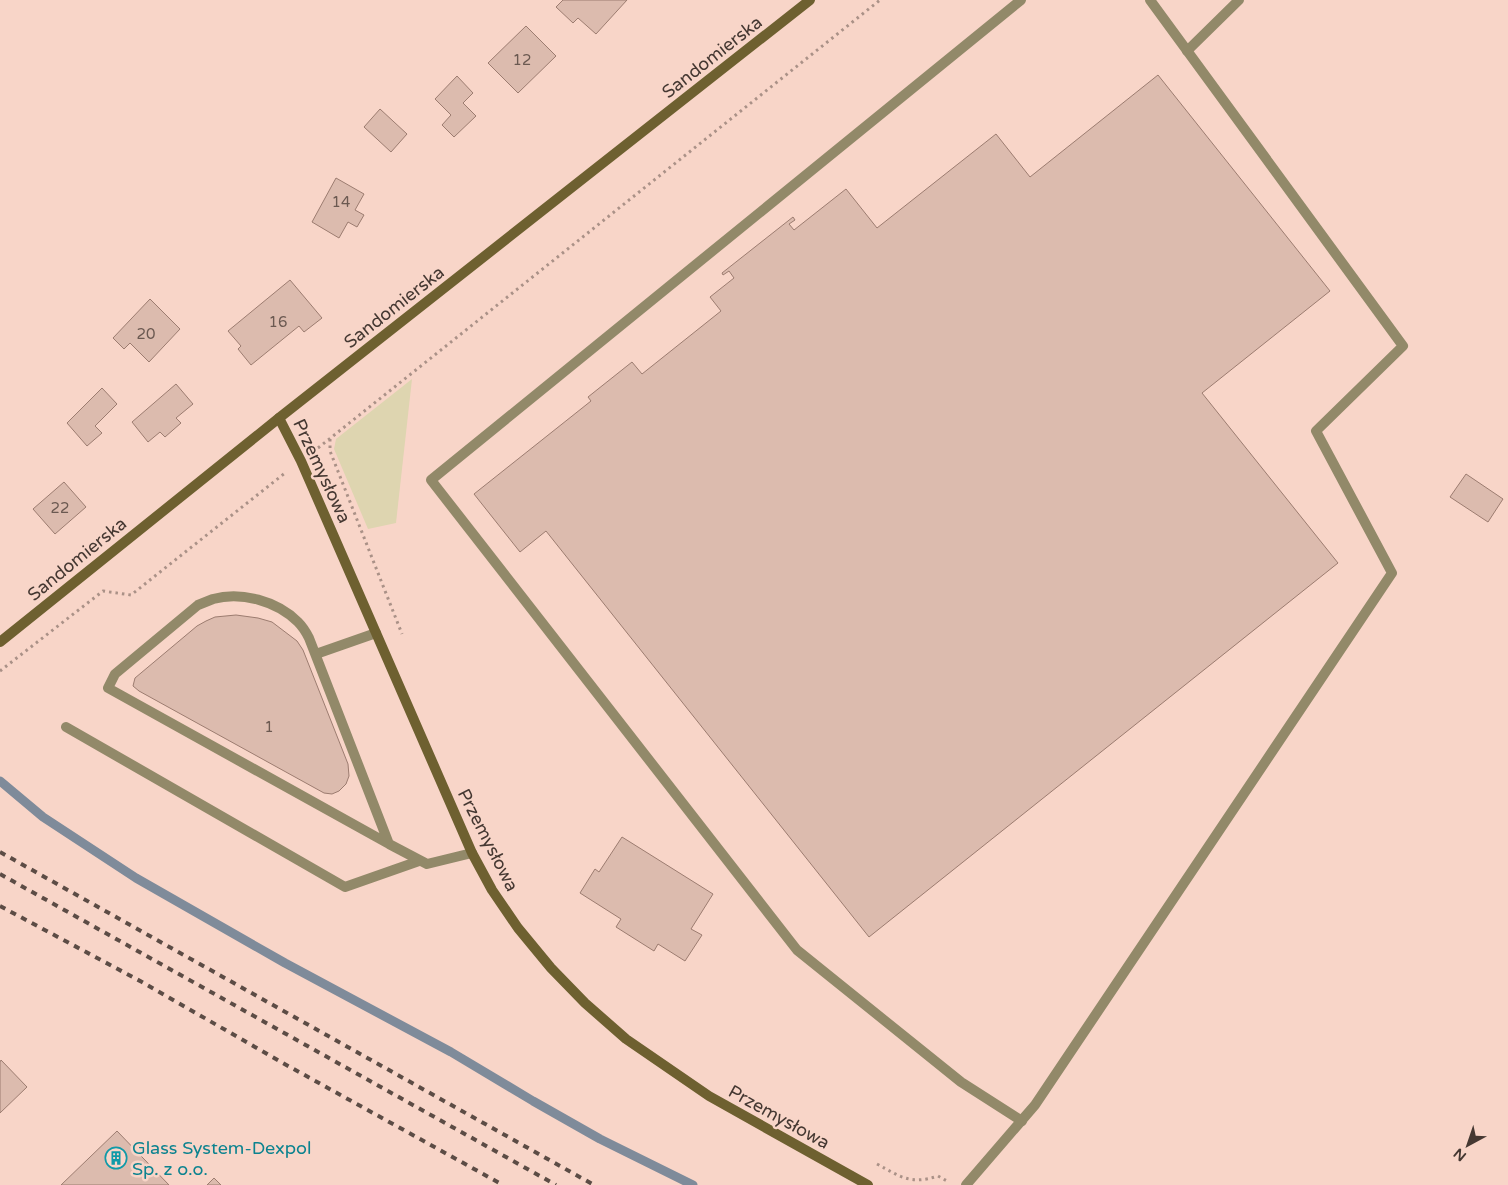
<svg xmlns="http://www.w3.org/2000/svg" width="1508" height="1185" viewBox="0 0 1508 1185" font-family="'Varela Round',sans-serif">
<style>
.sand{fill:#ded5b0}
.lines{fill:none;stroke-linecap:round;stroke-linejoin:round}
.stream{stroke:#7f8b9a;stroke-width:9}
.building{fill:#dcbbae;stroke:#9c7c70}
.path{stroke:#aa9187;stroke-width:3;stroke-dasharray:2.5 4;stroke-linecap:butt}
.lane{stroke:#928969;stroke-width:10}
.secondary{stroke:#6e6030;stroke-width:10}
.rail{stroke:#5c4c45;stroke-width:4;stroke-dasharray:6 6;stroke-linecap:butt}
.labels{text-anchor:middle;stroke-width:5;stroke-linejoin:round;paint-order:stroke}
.number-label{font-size:15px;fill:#6b5951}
.street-label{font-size:18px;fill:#453832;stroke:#f8d5c8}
.culture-label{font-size:18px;fill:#0d838f;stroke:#f8d5c8;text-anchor:start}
</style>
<rect width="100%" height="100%" fill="#f8d5c8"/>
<path class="sand" d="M412,379L396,523L368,529L334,449L336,439Z"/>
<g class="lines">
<path class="stream" d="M0,781L43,817L136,878L285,963L451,1052L533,1101L600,1139L693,1185"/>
</g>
<g class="building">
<path d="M563,0H627L596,34L578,18L573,23L556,7Z"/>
<path d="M526,26L556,56L518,93L488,63Z"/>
<path d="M1158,75L1330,291L1202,393L1338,563L869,937L546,531L520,552L474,494L591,401L588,397L632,362L642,374L721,311L710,297L734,278L729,271L723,275L722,273L793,217L795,220L789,224L794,230L846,189L877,228L996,134L1030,177Z"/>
<path d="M457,76L473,93L463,103L476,116L454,137L442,125L451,115L435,99Z"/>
<path d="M380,109L407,134L391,152L364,127Z"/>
<path d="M336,178L364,194L355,210L364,215L357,227L348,222L339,238L312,222Z"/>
<path d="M290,280L322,318L304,332L299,326L251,365L238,349L241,346L228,331Z"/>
<path d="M150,299L180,329L149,362L130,343L124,349L113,338Z"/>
<path d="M176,384L193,404L176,418L181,423L165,437L160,432L148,442L132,422Z"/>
<path d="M102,388L117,404L95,426L102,433L87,446L67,423Z"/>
<path d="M1466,474L1503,499L1488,522L1450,497Z"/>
<path d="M64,482L86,507L55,534L33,509Z"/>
<path d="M236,615L258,618L272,622L297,641L303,650L348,764L349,776L346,784L339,791L332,794L324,793L139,691L133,686L135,678L197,626L206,621L215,617Z"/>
<path d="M622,837L713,894L691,929L702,935L685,961L658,944L654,951L616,927L621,919L580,893L595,869L599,872Z"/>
<path d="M1,1060L27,1087L0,1113V1062Z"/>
<path d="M117,1131L169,1185H61Z"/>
<path d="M214,1178L221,1185H207Z"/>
</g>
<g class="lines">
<g class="path">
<path d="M330,439V451L402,634"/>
<path d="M318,448L880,0"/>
<path d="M0,671L103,591L131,595L285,473"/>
<path d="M877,1164C901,1177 910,1185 938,1176L947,1181"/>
</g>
<g class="lane">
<path d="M1021,0L431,480L797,950L961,1082L1022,1121"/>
<path d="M1187,51L1239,0"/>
<path d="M316,654L376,633"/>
<path d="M66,727L345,887L419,861"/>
<path d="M389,844L309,638C306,632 302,626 298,622C277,601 241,591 213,599C208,601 203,603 198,605L115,674L108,688L389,844L427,864L472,853"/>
<path d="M966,1185L1035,1105L1392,573L1316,431L1403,346L1150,0"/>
</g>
<g class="secondary">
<path d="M279,418L301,461L472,853L492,890L518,928L551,968L585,1003L626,1039L709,1096L868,1185"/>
<path d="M0,642L279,418L810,0"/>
</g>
<g class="rail">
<path d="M0,852L594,1185"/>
<path d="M0,874L556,1185"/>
<path d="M0,906L142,982L281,1062L503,1185"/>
</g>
</g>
<defs>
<g id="building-ring" transform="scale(1.125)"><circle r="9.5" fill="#f8d5c8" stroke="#0f9aa8" stroke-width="1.5"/><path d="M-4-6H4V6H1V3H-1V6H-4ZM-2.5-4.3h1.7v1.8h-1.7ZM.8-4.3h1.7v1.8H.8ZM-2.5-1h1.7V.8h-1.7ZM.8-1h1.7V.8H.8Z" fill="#0f9aa8"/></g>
</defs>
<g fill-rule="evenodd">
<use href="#building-ring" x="116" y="1158"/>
</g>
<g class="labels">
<g class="number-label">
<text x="522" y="65">12</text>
<text x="341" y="207">14</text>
<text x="278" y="327">16</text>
<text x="146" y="339">20</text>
<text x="60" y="513">22</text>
<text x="269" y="732">1</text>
</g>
<g class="street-label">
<text transform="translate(712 57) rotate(-38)" y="6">Sandomierska</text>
<text transform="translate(394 307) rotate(-38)" y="6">Sandomierska</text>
<text transform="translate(322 471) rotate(65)" y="6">Przemysłowa</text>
<text transform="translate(77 559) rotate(-39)" y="6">Sandomierska</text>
<text transform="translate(488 840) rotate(63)" y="6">Przemysłowa</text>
<text transform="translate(779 1117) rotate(29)" y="6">Przemysłowa</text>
</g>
<g class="culture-label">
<text x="132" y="1154">Glass System-Dexpol<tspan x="132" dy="21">Sp. z o.o.</tspan></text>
</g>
</g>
<g transform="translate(1468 1145) rotate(220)" stroke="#f8d5c8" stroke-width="4" paint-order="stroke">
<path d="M0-4L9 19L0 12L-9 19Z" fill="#453832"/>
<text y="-8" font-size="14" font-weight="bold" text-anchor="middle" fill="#453832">N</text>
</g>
</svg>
